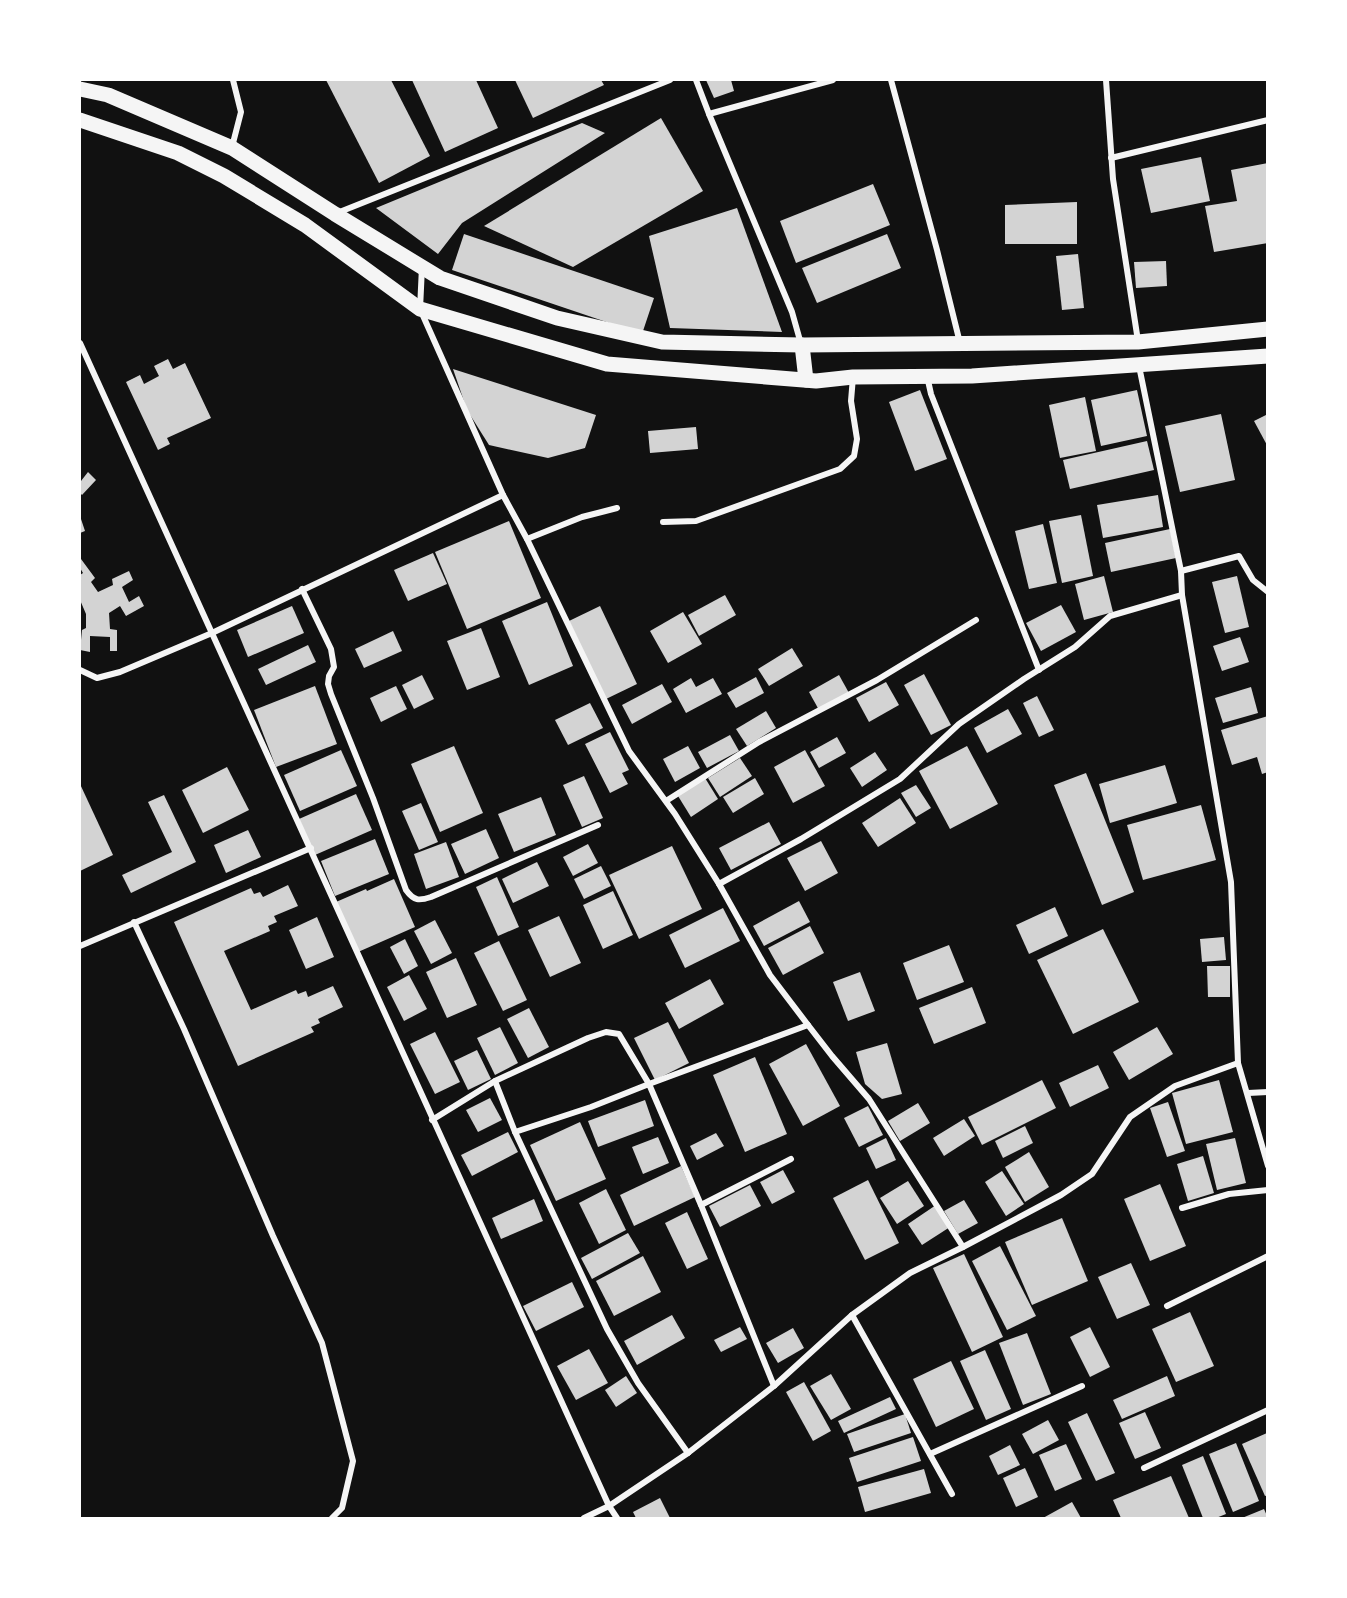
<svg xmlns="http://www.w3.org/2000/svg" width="1347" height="1598" viewBox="0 0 1347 1598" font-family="Commissioner,sans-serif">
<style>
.building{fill:#d3d3d3}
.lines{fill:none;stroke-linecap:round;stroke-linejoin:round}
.minor{stroke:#f5f5f5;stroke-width:6}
.primary{stroke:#f5f5f5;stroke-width:15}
</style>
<rect width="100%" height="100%" fill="#111"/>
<g class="building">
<path d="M326,80H391L430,156L379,183Z"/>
<path d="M412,80H476L498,128L445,152Z"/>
<path d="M515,80H601L604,85L533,118Z"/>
<path d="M706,80H731L734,91L714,98Z"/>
<path d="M661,118L703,191L573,267L484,226Z"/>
<path d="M582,123L605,133L462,223L438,254L376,208Z"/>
<path d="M1201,157L1210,201L1151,213L1141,169Z"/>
<path d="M1268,163V243L1214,252L1205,206L1237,201L1231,170Z"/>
<path d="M873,184L890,225L796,263L780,221Z"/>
<path d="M1077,202V244H1005V205Z"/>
<path d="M737,208L782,332L670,328L649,236Z"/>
<path d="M464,234L654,298L642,334L452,270Z"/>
<path d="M887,234L901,268L817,303L802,268Z"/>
<path d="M1078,254L1084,308L1062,310L1056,256Z"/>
<path d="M1166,261L1167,286L1136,288L1134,262Z"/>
<path d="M168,359L173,369L185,363L211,418L167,438L170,444L158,450L126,382L140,375L144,384L159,376L154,366Z"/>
<path d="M453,369L596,415L585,448L548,458L489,445L467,410Z"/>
<path d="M920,390L947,459L915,471L889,402Z"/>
<path d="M1137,390L1147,436L1101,446L1091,400Z"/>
<path d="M1085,397L1096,451L1060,458L1049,405Z"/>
<path d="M1221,414L1235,480L1180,492L1165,426Z"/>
<path d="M1268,414V447L1254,421Z"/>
<path d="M696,427L698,449L650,453L648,431Z"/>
<path d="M1147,441L1154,470L1070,489L1063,460Z"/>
<path d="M88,472L96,480L82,495L80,493V479L81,481Z"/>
<path d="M1158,495L1163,527L1103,538L1097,505Z"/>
<path d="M1081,515L1093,576L1062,583L1049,521Z"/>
<path d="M80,516L85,531L80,533Z"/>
<path d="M509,521L541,598L467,629L435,552Z"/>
<path d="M1043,524L1057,583L1029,589L1015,531Z"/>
<path d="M1170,529L1176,558L1111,572L1105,543Z"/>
<path d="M433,553L447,584L408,601L394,570Z"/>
<path d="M81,559L95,578L91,582L98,592L113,585L112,579L129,571L133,580L122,587L129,602L139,596L144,606L126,616L120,606L109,613L110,629L117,630V651H110V637L90,636V652L80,650L82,630L86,628V614L80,600V575L83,573L80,568V560Z"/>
<path d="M1104,576L1113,612L1084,620L1075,584Z"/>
<path d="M1237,576L1249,627L1225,633L1212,582Z"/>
<path d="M725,595L736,615L699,636L688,615Z"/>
<path d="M547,602L573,666L529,685L502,621Z"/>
<path d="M1061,605L1076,632L1041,651L1026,623Z"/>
<path d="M292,606L304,633L248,657L237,630Z"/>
<path d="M600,606L637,684L606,699L569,621Z"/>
<path d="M683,612L702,644L668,663L650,631Z"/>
<path d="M481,628L500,677L467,690L447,641Z"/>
<path d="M393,631L402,651L364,668L355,649Z"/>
<path d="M1240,637L1249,662L1222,671L1213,646Z"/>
<path d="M308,645L316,662L266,685L258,669Z"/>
<path d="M792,648L803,666L769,686L758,669Z"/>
<path d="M924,674L951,725L931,735L904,685Z"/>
<path d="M422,675L434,699L414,709L402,685Z"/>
<path d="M839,675L849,693L819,710L809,692Z"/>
<path d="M756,677L764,693L736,708L727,693Z"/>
<path d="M691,678L696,687L713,678L722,694L686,713L673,689Z"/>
<path d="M886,682L899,705L869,722L856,698Z"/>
<path d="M662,684L672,702L632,724L622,705Z"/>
<path d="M315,686L337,744L276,767L254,710Z"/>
<path d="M396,686L407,709L381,722L370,698Z"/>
<path d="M1251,687L1258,713L1223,723L1215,698Z"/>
<path d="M1037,696L1054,730L1039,737L1023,703Z"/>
<path d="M590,703L603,728L568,745L555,720Z"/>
<path d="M1008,709L1022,734L987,753L974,728Z"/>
<path d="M766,711L776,728L747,746L736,729Z"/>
<path d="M1268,716V772L1262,774L1257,757L1232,765L1221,730Z"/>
<path d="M610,732L629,770L622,773L628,784L610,793L585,744Z"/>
<path d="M730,735L739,751L707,768L698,752Z"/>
<path d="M837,737L846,753L819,768L810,752Z"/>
<path d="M454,746L483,813L440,832L411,764Z"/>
<path d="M688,746L700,768L675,782L663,759Z"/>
<path d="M967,746L998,804L950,829L919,771Z"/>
<path d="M341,750L357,786L300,811L284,775Z"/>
<path d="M805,750L825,786L793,803L774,767Z"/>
<path d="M875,752L887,770L862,787L850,768Z"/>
<path d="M740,758L752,776L720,797L708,778Z"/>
<path d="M1165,765L1177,803L1110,823L1099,784Z"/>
<path d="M227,767L249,810L203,833L182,790Z"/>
<path d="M1086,773L1134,892L1102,905L1054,785Z"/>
<path d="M584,776L603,818L582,827L563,785Z"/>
<path d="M705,778L718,799L691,817L678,796Z"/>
<path d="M755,778L764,794L733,813L723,797Z"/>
<path d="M80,784L113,855L80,871Z"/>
<path d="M916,785L931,808L916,817L901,793Z"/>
<path d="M356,794L372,830L315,855L299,819Z"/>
<path d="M164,795L196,862L131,893L122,875L172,852L148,802Z"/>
<path d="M541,797L556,835L514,852L498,814Z"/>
<path d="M900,798L916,823L878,847L862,823Z"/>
<path d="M421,803L438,842L419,850L402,811Z"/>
<path d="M1201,805L1216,860L1143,880L1127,825Z"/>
<path d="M769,822L781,844L731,870L719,848Z"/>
<path d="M486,829L499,858L465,874L451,844Z"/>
<path d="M248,830L261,857L226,873L214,845Z"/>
<path d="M375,839L389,874L335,896L321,861Z"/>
<path d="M821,841L838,873L805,891L787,858Z"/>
<path d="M446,842L459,877L426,889L414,854Z"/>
<path d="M588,844L598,863L573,876L563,857Z"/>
<path d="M672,846L702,909L639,939L609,875Z"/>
<path d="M537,862L549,886L513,903L502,879Z"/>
<path d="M601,866L611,886L584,899L574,879Z"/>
<path d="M497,877L519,927L498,936L476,887Z"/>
<path d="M394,879L415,927L358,952L336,902L366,889L367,891Z"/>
<path d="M288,885L298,906L274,916L277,922L268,926L270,931L224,951L251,1010L296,990L298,994L306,991L308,997L333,986L343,1007L318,1019L320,1023L311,1027L314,1032L238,1066L174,922L251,888L254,894L260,892L263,897Z"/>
<path d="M613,891L633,935L603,949L583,905Z"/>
<path d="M799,901L810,922L764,946L753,926Z"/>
<path d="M1055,907L1068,936L1029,954L1016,925Z"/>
<path d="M723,908L740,941L685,968L669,935Z"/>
<path d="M559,916L581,963L550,977L528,930Z"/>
<path d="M317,917L334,957L306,969L289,930Z"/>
<path d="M435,920L452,953L431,964L414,931Z"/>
<path d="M810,926L824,953L783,975L768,948Z"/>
<path d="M1103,929L1139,1002L1073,1034L1037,960Z"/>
<path d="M1224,937L1226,960L1202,962L1200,939Z"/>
<path d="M405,939L418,966L404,974L390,947Z"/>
<path d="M499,941L527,1000L503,1011L474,953Z"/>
<path d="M949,945L964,982L917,1000L903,963Z"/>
<path d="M456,958L477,1005L447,1018L426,972Z"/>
<path d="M1207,966H1230V997H1208Z"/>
<path d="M860,972L875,1011L848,1021L833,982Z"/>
<path d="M409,975L427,1009L404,1021L387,987Z"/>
<path d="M710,979L724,1004L679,1029L665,1003Z"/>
<path d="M972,987L986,1023L934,1044L919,1008Z"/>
<path d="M529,1008L549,1047L528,1058L507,1019Z"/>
<path d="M668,1022L689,1063L655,1080L634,1038Z"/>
<path d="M500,1027L518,1063L495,1075L477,1038Z"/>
<path d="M1157,1027L1173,1054L1129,1080L1113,1052Z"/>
<path d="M435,1032L460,1082L435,1094L410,1044Z"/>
<path d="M887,1043L902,1094L882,1099L865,1084L856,1052Z"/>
<path d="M806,1044L840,1106L803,1126L769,1064Z"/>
<path d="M477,1050L491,1079L468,1090L454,1061Z"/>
<path d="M755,1057L787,1134L745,1152L713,1075Z"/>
<path d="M1098,1065L1109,1088L1070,1107L1059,1083Z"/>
<path d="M1042,1080L1056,1108L982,1145L968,1117Z"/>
<path d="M1219,1080L1233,1132L1186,1144L1172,1093Z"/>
<path d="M490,1098L502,1120L478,1132L466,1110Z"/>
<path d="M645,1100L654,1126L598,1147L588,1121Z"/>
<path d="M1168,1102L1185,1151L1167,1157L1150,1108Z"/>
<path d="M918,1103L930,1123L900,1141L888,1121Z"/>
<path d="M868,1106L883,1135L859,1147L844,1118Z"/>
<path d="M964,1119L975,1136L944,1156L933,1138Z"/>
<path d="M580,1122L606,1179L556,1201L530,1145Z"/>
<path d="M1025,1126L1033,1143L1003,1158L995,1141Z"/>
<path d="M508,1132L518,1152L472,1176L461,1155Z"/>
<path d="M716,1133L724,1146L697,1160L690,1146Z"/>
<path d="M658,1137L669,1163L643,1174L632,1147Z"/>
<path d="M886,1138L896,1160L876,1169L866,1148Z"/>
<path d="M1235,1138L1246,1183L1217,1190L1206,1144Z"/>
<path d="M1029,1152L1049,1187L1025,1202L1005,1167Z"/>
<path d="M1203,1156L1214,1193L1188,1201L1177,1164Z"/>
<path d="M681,1166L695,1197L634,1226L620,1195Z"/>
<path d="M783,1170L795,1192L772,1204L760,1182Z"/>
<path d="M1002,1171L1024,1204L1006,1216L985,1182Z"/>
<path d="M868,1180L899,1243L865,1260L833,1198Z"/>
<path d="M908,1181L924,1206L897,1224L880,1198Z"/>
<path d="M1160,1184L1186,1246L1150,1261L1124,1199Z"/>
<path d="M750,1185L761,1206L720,1227L709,1206Z"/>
<path d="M606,1189L626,1230L599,1244L579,1203Z"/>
<path d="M534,1199L543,1221L501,1239L492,1218Z"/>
<path d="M964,1200L978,1223L958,1234L944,1211Z"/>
<path d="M936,1205L950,1227L922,1245L908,1224Z"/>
<path d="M687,1212L708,1259L687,1269L665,1223Z"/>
<path d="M1062,1218L1088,1281L1032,1305L1005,1242Z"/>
<path d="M628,1233L640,1253L592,1279L581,1258Z"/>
<path d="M1000,1246L1036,1316L1007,1330L972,1261Z"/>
<path d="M964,1254L1003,1337L972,1352L933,1268Z"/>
<path d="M643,1256L661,1292L614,1316L596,1281Z"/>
<path d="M1131,1263L1150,1305L1117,1319L1098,1277Z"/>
<path d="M572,1282L584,1307L536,1331L523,1306Z"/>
<path d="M1190,1312L1214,1366L1176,1382L1152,1329Z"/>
<path d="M672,1315L685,1338L637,1365L624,1341Z"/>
<path d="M740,1327L747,1339L721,1352L714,1340Z"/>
<path d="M1090,1327L1110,1367L1090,1377L1070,1337Z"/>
<path d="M793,1328L804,1348L778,1363L766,1343Z"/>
<path d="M1027,1333L1051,1394L1023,1405L999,1343Z"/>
<path d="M589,1349L608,1383L576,1400L557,1366Z"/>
<path d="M985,1350L1011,1409L986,1420L960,1361Z"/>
<path d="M951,1361L974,1409L936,1427L913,1379Z"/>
<path d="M831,1374L851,1409L831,1420L810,1386Z"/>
<path d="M626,1376L637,1393L616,1407L605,1390Z"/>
<path d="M1167,1376L1175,1396L1122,1419L1113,1400Z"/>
<path d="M804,1382L831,1431L813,1441L786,1392Z"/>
<path d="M890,1397L896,1409L844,1433L838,1421Z"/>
<path d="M1145,1412L1161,1448L1135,1459L1119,1423Z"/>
<path d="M1087,1413L1115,1473L1096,1481L1068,1422Z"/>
<path d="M905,1414L911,1433L854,1452L847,1434Z"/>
<path d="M1048,1420L1059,1440L1033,1454L1022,1434Z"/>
<path d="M1267,1433L1268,1495L1265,1496L1242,1444Z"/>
<path d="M913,1437L921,1461L857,1482L849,1458Z"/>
<path d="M1236,1443L1259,1501L1233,1512L1209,1454Z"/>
<path d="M1066,1444L1082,1479L1055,1491L1039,1455Z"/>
<path d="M1010,1445L1020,1465L998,1475L989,1456Z"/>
<path d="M1203,1456L1226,1514L1216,1518H1203L1182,1465Z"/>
<path d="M1025,1468L1038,1497L1016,1507L1003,1478Z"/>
<path d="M924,1469L931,1493L865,1512L858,1487Z"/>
<path d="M1171,1476L1189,1518H1121L1113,1500Z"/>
<path d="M660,1498L670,1518H636L633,1512Z"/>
<path d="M1072,1502L1081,1518H1043Z"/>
<path d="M1264,1509L1268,1518H1242Z"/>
</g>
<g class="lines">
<g class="minor">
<path d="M696,80L709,114L792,312L801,344"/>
<path d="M891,80L937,250L960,343"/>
<path d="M1106,80L1113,179L1138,341"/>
<path d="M709,114L833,80"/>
<path d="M232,147L241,112L233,80"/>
<path d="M1111,158L1268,120"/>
<path d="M337,213L670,80"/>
<path d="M422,267L420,309L503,495L527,539L629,751L675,814L719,884L770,975L808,1025L649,1084L619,1034L606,1032L588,1038L495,1081L432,1120"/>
<path d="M80,343L609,1506L617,1518"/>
<path d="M1139,366L1181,571L1182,595L1231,882L1238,1063L1268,1166"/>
<path d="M927,376L931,394L1039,670"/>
<path d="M663,522L696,521L840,469L854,456L857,439L851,401L853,377"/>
<path d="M527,539L582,517L617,508"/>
<path d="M1181,571L1239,556L1253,580L1268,592"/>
<path d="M302,589L331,649L334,667L329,676L328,684L331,694L373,798L406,890C414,901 419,901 431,897L598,825"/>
<path d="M80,670L97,678L120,672L212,633L503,495"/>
<path d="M666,801L759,742L877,680L976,620"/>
<path d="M719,884L801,839L900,779L959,724L1024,679L1075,647L1110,616L1182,595"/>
<path d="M134,922L184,1029L273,1236L322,1343L353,1461L342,1508L332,1518"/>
<path d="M80,946L311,848"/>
<path d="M808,1025L832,1056L869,1099L963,1247"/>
<path d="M495,1081L515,1132L607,1329L638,1383L688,1453"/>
<path d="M1248,1093L1268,1092"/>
<path d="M515,1132L591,1107L649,1084L701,1205L774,1386"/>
<path d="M701,1205L791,1159"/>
<path d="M1182,1208L1229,1194L1268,1190"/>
<path d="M1167,1306L1268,1256"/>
<path d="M852,1315L952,1494"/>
<path d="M930,1454L1082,1386"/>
<path d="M1144,1468L1268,1410"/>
<path d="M584,1518L609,1506L688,1453L774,1386L852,1315L910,1273L963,1247L1061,1195L1092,1174L1130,1117L1175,1086L1238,1063"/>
</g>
<g class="primary">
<path d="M80,89L108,95L232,148L335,214L440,278L557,318L662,342L802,345L1138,342L1268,329"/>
<path d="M80,120L178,153L224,176L305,225L420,309L607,364L816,381L853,377L972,376L1268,356"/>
<path d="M802,345L806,380"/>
</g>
</g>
<rect width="1347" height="1598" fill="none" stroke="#ffffff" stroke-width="162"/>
</svg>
